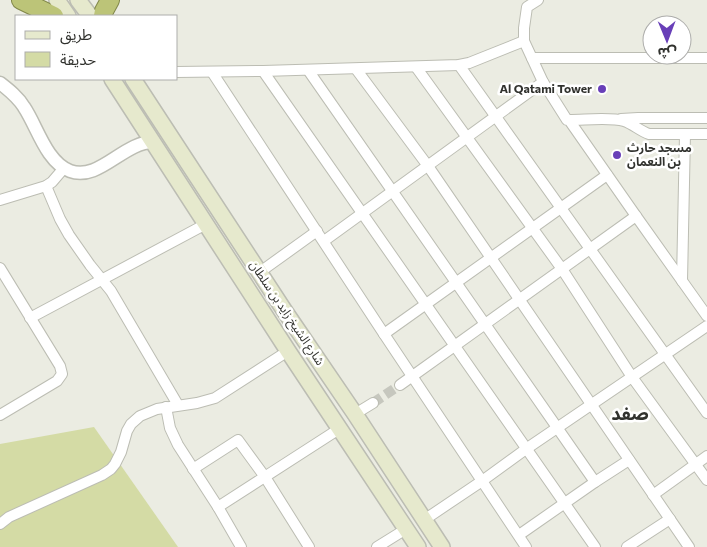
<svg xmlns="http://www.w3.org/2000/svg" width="707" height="547" viewBox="0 0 707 547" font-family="Commissioner,'Noto Sans Arabic',sans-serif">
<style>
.green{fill:#d4dba5}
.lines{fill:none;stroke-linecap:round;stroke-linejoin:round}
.minor-tunnel{stroke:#c6c7be;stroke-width:10;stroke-dasharray:10 5;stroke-linecap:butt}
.minor-casing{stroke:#bcbdb3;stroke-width:12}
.tertiary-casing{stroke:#bcbdb3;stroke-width:15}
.secondary-casing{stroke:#bcbdb3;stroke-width:18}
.trunk-casing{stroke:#818749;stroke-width:20}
.minor{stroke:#fff;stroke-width:10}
.tertiary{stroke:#fff;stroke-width:12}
.secondary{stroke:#e6e9cd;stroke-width:15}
.trunk{stroke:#bcc478;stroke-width:18}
.poi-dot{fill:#683fb8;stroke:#fff;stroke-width:2}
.labels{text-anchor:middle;stroke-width:5;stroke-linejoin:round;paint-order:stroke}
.poi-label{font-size:12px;font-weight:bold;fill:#31322e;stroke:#fff;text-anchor:end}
.street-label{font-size:12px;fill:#31322e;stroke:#fff}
.district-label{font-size:18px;font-weight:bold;fill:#31322e;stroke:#fff}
</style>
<rect width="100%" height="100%" fill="#ebece2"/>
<path class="green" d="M94,427L178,547H0V444Z"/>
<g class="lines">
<path class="minor-tunnel" d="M373,403L400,385"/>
<g class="minor-casing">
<g id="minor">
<path d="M538,0L527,7L524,28V41L543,82L567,120H569L636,216L707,316"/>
<path d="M532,58H707"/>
<path d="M459,65L707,413"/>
<path d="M416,67L562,269L632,377L707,480"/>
<path d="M356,69L428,166L689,547"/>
<path d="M308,70L595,482"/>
<path d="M263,71L595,547"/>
<path d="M176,72L263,71L459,65L469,63L524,41"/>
<path d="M212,72L384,334L526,547"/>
<path d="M621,119L638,118H707"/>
<path d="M569,120C585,120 611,117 624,121C633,124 640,131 649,134H707"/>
<path d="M46,186L60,219L69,235L90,265L111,291L178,405"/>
<path d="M0,200L46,186L52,182L64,168"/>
<path d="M324,241L543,82"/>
<path d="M0,268L60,366L62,374L57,381L0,415"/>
<path d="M260,272L317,231"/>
<path d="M682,281L685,134"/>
<path d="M30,318L206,224"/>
<path d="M384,334L607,175"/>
<path d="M400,385L636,216"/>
<path d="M166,407L170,428L178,445L218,507L241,547"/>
<path d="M355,414L373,403"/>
<path d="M193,469L238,440L265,477L309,547"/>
<path d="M653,495L707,456"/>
<path d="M218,507L339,429"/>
<path d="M424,520L482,481L526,449L707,326"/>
<path d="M0,524L9,517L102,475L111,469L115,464L121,452L127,431L131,424L140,416L157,409L197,403L215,398L288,351"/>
<path d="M519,535L595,482L629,460"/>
<path d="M377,547L406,529"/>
<path d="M627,547L670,519"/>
</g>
</g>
<g class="tertiary-casing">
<path id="tertiary" d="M0,83C9,90 18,97 24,107C37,126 46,162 70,171C99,182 124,141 154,142"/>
</g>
<g class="secondary-casing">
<g id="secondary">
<path d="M57,0L68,16"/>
<path d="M78,0L90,16"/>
<path d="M112,79L288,351L418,547"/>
<path d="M133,79L284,310L355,414L442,547"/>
</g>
</g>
<g class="trunk-casing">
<g id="trunk">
<path d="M21,0L54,16"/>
<path d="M103,16L104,11L110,0"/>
</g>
</g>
<use href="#minor" class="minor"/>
<use href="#tertiary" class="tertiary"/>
<use href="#secondary" class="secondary"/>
<use href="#trunk" class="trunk"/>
</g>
<g class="poi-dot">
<circle cx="602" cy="89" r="5"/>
<circle cx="617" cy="155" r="5"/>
</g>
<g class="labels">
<g class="poi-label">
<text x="592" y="93">Al Qatami Tower</text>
<text x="627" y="152" text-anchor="start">مسجد حارث<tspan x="627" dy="14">بن النعمان</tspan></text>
</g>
<g class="street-label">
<text transform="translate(287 313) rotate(56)" y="4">شارع الشيخ زايد بن سلطان</text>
</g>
<g class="district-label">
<text x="630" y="420">صفد</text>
</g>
</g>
<rect x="15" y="15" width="162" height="65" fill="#ffffff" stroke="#adadab"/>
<rect x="25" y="31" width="25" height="8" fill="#e6e9cd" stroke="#adadab"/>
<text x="60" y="40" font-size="15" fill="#31322e">طريق</text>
<rect x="25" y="52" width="25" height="15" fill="#d4dba5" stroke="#adadab"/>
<text x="60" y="65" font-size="15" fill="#31322e">حديقة</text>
<g transform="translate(667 40) rotate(179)"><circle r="24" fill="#ffffff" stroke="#adadab"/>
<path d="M0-4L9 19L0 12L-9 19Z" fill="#683fb8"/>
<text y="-8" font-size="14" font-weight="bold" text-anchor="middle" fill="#31322e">ش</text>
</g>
</svg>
